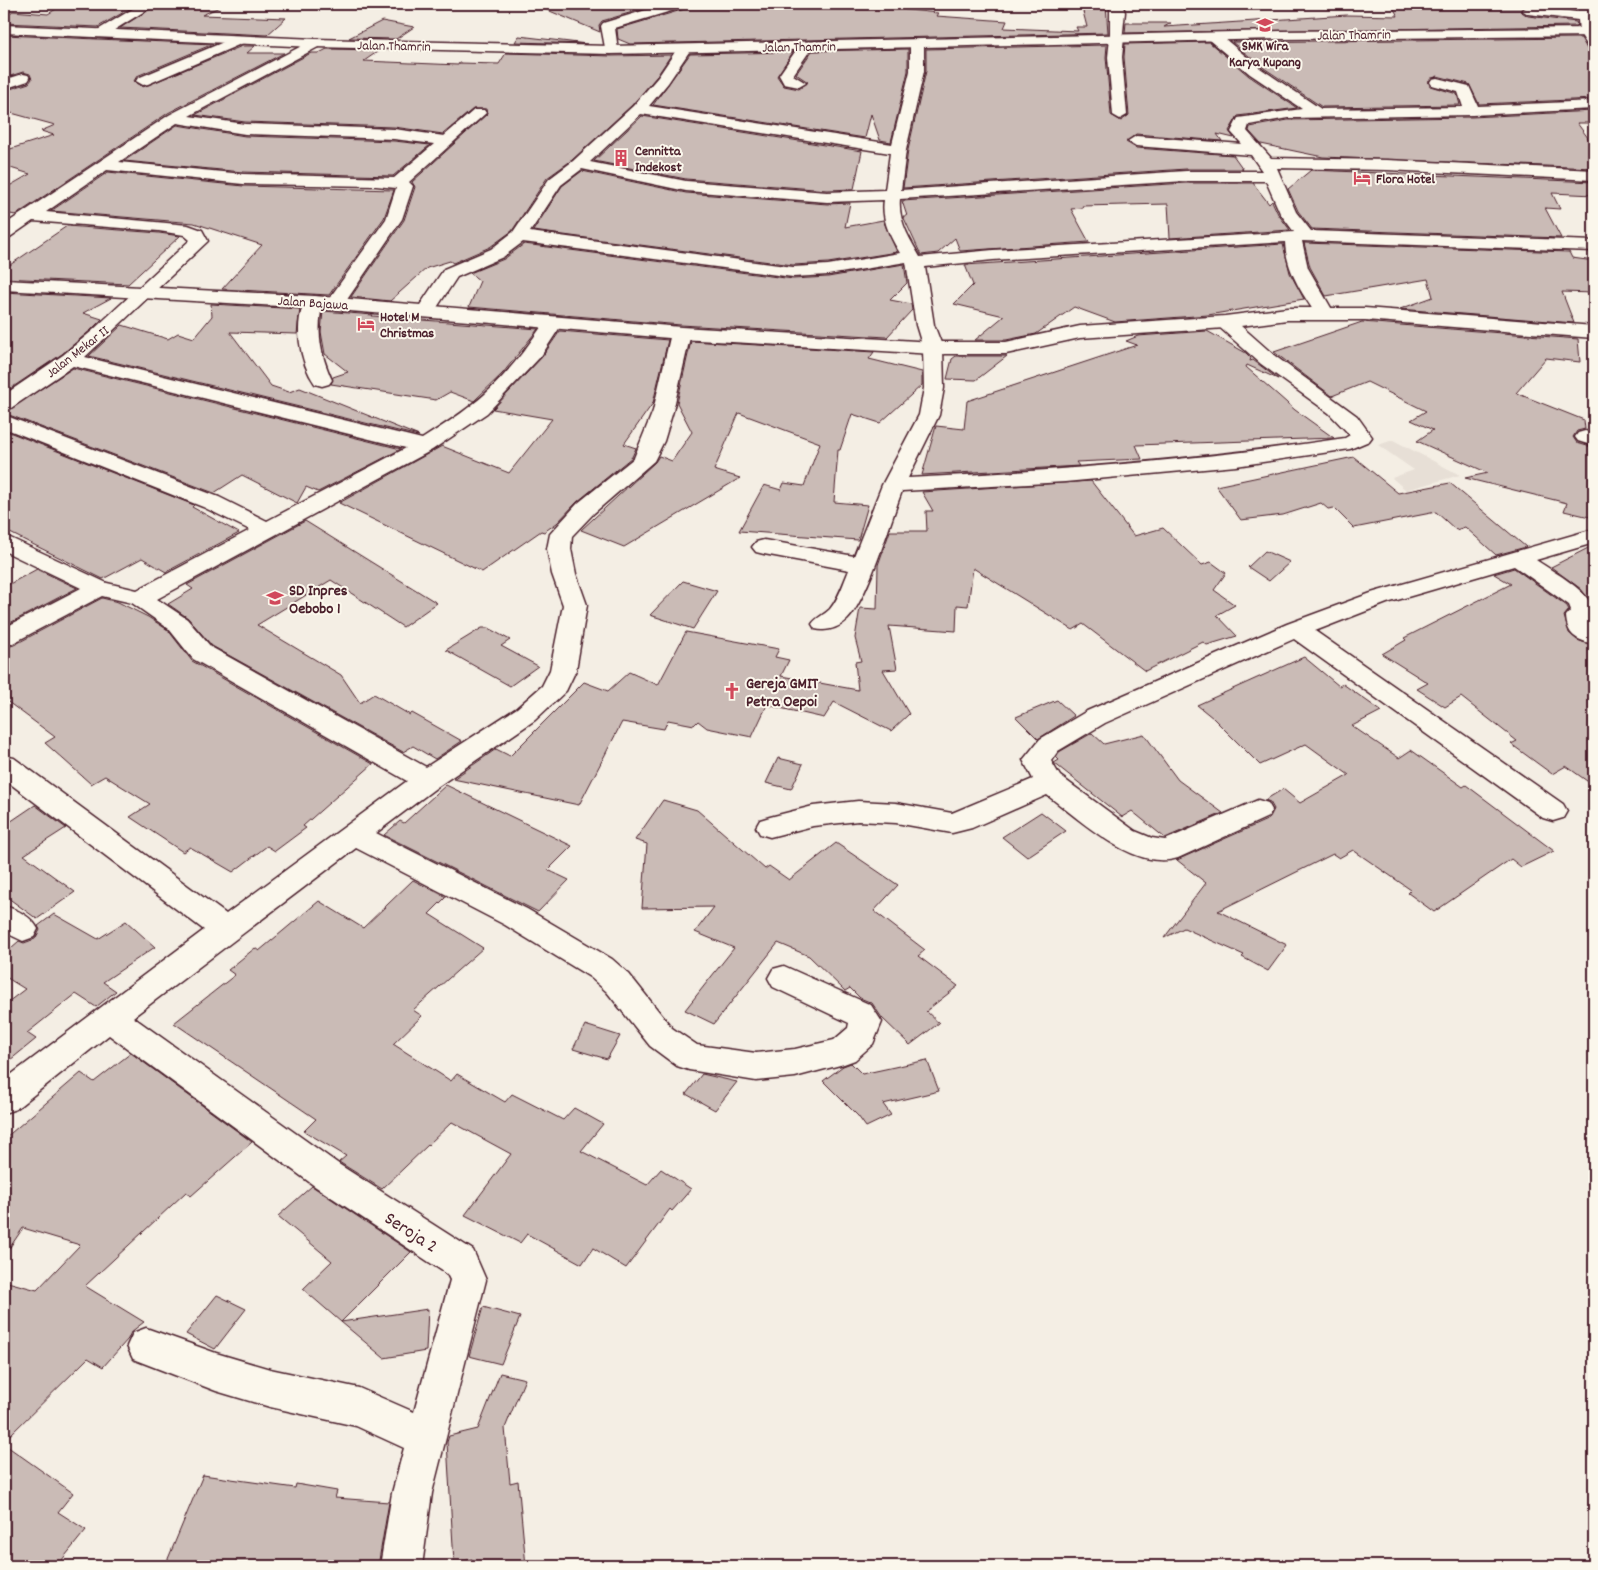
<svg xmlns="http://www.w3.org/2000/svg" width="1598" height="1570" viewBox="0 0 1598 1570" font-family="Dekko,sans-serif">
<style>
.built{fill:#e7dfd6}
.building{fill:#cabbb6;stroke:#4a1f2b}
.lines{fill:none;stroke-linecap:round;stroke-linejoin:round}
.minor-casing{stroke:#4a1f2b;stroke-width:3}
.tertiary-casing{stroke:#4a1f2b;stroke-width:3}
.secondary-casing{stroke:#4a1f2b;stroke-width:3}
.minor{fill:#fbf7ec;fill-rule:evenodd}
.tertiary{fill:#fbf7ec;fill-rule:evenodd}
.secondary{fill:#fbf7ec;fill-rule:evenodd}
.labels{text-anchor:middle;stroke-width:4;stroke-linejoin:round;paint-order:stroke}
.far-street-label{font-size:14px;fill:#4a1f2b;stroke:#fbf7ec}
.far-poi-label{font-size:14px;font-weight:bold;fill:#4a1f2b;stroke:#fbf7ec;text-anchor:start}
.poi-label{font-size:16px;font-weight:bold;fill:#4a1f2b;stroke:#fbf7ec;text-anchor:start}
.near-street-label{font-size:19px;fill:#4a1f2b;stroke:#fbf7ec}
</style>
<rect width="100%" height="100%" fill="#f4eee4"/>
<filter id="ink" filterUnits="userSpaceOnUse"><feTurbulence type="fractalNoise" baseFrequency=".02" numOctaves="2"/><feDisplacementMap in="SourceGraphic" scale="10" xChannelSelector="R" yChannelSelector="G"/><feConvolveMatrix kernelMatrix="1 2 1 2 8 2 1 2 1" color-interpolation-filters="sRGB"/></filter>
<g filter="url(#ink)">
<path class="built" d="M1393,440L1460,475L1406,490L1392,478L1414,470L1378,445Z"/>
<g class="building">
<path d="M64,4H138L98,27L4,23V17L13,11L48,14Z"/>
<path d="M158,4H226L202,15L286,18L267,35L120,28Z"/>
<path d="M533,4H660L602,21L599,25L600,32Z"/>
<path d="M687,4H850L938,13L936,16L1007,21L1004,28L1078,31L1076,27H1087L1081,4H1106L1108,33L630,44L618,39L617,29L685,9Z"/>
<path d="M1391,4H1575V10L1528,4L1520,11L1528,16L1576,22L1577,26L1125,33L1126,23H1171L1164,27L1347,15L1398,16Z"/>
<path d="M382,21L414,27L396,39L349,38Z"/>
<path d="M4,35L213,44L137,76L134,81L143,87L242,46H255L247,53H284L168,113L16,215L4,213V189L30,174L4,166V151L54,135L41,131L55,125L4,111V91L29,83L32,79L30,74L23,72L4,78Z"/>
<path d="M519,36L587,44L515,42Z"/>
<path d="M1581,38L1587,49L1594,51V99L1479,104L1469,84L1437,76L1428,81L1430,86L1457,94L1460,105L1322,107L1261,66L1232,42Z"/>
<path d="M1209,42L1249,76L1297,108L1238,116L1229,131L1234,138L1217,134L1222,141L1136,134L1126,142L1136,148L1233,155L1243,169H1186L903,188L908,150L926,71V49L1107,45L1106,57L1111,115L1121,121L1129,115L1124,57L1125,44Z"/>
<path d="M327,49L380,50L364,61L458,65L459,63L499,64L506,53L611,56L671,55L657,76L632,105L572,160L547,178L512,231L490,247L453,263L450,261L427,268L390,301L351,297L404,220L415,187L412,182L487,114L486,109H473L443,134L394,127L245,122L195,115L311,53H319Z"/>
<path d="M908,49V71L891,142L880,140L871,114L865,138L653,105L690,54L793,52L777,76L784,86L799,89L808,82L796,74L812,51Z"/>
<path d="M1594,111V123H1577L1594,146V168L1323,157L1261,144L1249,131L1250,127L1288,120L1472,117Z"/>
<path d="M642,116L862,151L854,189L827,190L686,179L594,161Z"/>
<path d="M177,125L245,136L394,141L430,145L393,176L243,172L124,161Z"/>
<path d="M1311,170L1594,182V195L1552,193L1560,209L1545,208L1561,238L1312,229L1298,211L1288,189Z"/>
<path d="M582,171L686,193L827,204L850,203L845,227L883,220L897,252L828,263L793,265L533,231L562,186Z"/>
<path d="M108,172L243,186L394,190L384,218L329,295L222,289L262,245L194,223L51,211Z"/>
<path d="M1186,183H1253L1269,204L1272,201L1278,214L1290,230L1170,238L1168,204L1082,206L1083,208L1071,209L1089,242L960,251L955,238L938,253L921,255L903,216H907L902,201Z"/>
<path d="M67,226L159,233L180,236L128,284L4,278V269Z"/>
<path d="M1304,243L1569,252L1572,258L1594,261V293L1562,292L1574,323L1400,309L1433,297L1428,279L1326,296L1310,267Z"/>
<path d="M524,244L793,279L828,277L904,264L907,283L890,300L911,304L912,310L887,337L681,325L469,307L480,281L470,273L504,259Z"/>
<path d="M1283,244L1290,273L1304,299L1208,315L1115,322L1074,307L1036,334L1006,340H975L1004,316L954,304L973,285L965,265Z"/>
<path d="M4,292L111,298L83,313L102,319L91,330L62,354L4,393Z"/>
<path d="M211,304L300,309L297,334L230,332L271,386L289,392L300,388L419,436L89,356L122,325L168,339L178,333L194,338L212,316Z"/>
<path d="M323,311L373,315L372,316L538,329L503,373L474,401L450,392L436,400L331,384L333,377L348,372L325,354L321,332Z"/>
<path d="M1362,322L1578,339L1580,362L1546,358L1516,393L1584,420L1585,429L1577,431L1573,437L1577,443L1594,448V518L1564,511L1567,503L1465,478L1488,473L1417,441L1433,430L1411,420L1426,411L1367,382L1332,396L1274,352Z"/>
<path d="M560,331L668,340L653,403L624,444L636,448L632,457L577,502L557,523L544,532L541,531L482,572L339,503L442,446L509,473L552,419L493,409L542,357Z"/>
<path d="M1207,331L1246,353L1251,358L1250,361L1253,360L1278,379L1247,365L1246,367L1295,410L1334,438L1136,445L1142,459L1076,462L1079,466L922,475L936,426L964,429L967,401L1137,345L1126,341L1138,336Z"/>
<path d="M691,341L874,352L869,359L922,372V385L880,423L852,414L840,450H838L834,502L868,505L858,540L739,531L764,485L781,490L784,483L804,486L820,443L739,413L714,470L740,478L624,547L581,530L655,462L659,456L672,461L692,432L677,403Z"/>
<path d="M956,356H1007L976,380L947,379L952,359Z"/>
<path d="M73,368L401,449L318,492L306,487L297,503L242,475L214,493L4,413Z"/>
<path d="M4,430L194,505L192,507L239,533L166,572L142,558L103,579L4,530Z"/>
<path d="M1354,457L1398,493L1450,483L1526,547L1496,555L1465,527L1456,530L1436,512L1354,528L1334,508L1328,509L1321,503L1283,515L1241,520L1216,486Z"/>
<path d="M1091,481L1134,536L1163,528L1202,565L1211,562L1226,573L1214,590L1235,605L1217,615L1237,636L1207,645L1203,642L1145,671L1083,624L1073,630L973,568L968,606L957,605L956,631L889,626L897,669L883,670L909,714L891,731L834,702L824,718L767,705L752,737L707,728L698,721L694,725L668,720L664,729L622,722L579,805L453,779L496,749L510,756L584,682L608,691L629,672L658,685L686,632L779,649L775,657L789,660L781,676L858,690L855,662L861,661L855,638L860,608L877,609L878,565L890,531H927L926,511H933L922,492Z"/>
<path d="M305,521L437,603L403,627L331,580L257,625L341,675L360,703L374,694L410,715L412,713L462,741L435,759L413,746L403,752L212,646L188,618L168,604L193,589L187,585Z"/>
<path d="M1594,545V607L1581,589L1551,567Z"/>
<path d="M1265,551L1290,562L1269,581L1248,567Z"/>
<path d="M1514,568L1567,606L1569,610L1564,616L1569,633L1577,640L1594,646V786L1566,766L1552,774L1511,744L1517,741L1461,697L1445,707L1417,689L1428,683L1382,654L1406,640L1404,638L1511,584L1494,574Z"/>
<path d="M37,569L77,588L4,626V587Z"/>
<path d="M683,581L717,591L693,629L650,615Z"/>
<path d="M102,598L118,602L148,617L168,630L192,661L373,764L303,826L306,828L275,851L267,846L233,872L190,847L183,852L130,817L150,804L105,776L91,784L45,743L55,737L4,699V648L14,645Z"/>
<path d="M482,628H488L510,640L501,646L538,666L510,686L446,650Z"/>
<path d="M1304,657L1339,686L1343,684L1381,711L1352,726L1399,758L1411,750L1463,787L1466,785L1554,851L1521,867L1511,859L1434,912L1408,893L1411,890L1353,850L1339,858L1333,854L1218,911L1287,945L1268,971L1242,957L1244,955L1184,928L1164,938L1206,883L1177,860L1269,819L1274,809L1270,802L1265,800L1283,789L1300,803L1349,775L1306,744L1260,765L1213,718L1197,705Z"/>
<path d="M1057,700L1074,716L1038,739L1016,717Z"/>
<path d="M1092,733L1104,744L1144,734L1178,780L1223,813L1165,838L1132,811L1122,817L1054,763L1059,760L1056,757L1059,752Z"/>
<path d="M778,758L803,764L791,789L766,783Z"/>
<path d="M446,785L572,846L548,870L569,880L538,912L384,835L400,821L404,823Z"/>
<path d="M663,800L697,810L765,869L769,866L789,880L836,843L898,885L874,911L925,950L918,956L958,986L926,1011L939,1023L910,1045L882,1018L872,1003L860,998L850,988L845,991L809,956L778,943L714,1024L685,1010L734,948L695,932L714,907L642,908L647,844L635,840Z"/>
<path d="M35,805L66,828L24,855L75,892L37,919L4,895V826Z"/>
<path d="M1041,812L1066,831L1027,857L1002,837Z"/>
<path d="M413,880L446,897L429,914L483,948L413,1010L422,1016L393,1044L451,1081L457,1074L505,1102L512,1094L563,1120L574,1108L603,1124L581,1151L647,1185L661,1169L691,1189L672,1211L670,1209L626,1268L593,1248L582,1264L527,1234L520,1243L465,1215L511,1154L452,1122L382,1189L339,1162L346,1156L304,1131L316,1119L174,1023L235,975L228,970L255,948L259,951L319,901L363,928Z"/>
<path d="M54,914L98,939L126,921L155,947L103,982L116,991L96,1007L76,994L27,1033L36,1039L4,1065V1005L25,989L4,976V954L19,941L24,943L35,939L40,930L38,926Z"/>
<path d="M585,1025L620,1036L607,1059L573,1049Z"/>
<path d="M131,1053L252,1142L191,1196L186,1192L85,1286L144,1322L131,1332L128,1339L103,1367L88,1358L4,1441V1281L37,1290L80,1245L23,1228L4,1256V1139L81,1073L94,1082Z"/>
<path d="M927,1060L939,1091L883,1104L891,1115L866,1127L858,1116L823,1081L843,1066L851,1063L862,1074Z"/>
<path d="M702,1074L737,1082L715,1110L686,1094Z"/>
<path d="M312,1186L411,1252L341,1322L303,1289L332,1261L278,1216Z"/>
<path d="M217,1295L246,1309L215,1349L186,1334Z"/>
<path d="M483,1307L520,1317L501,1364L469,1356Z"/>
<path d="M428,1309L426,1351L384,1358L341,1322Z"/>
<path d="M500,1373L525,1379L505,1428L510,1483L518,1481L526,1566H473L472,1559L454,1563L447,1442L449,1436L478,1429Z"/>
<path d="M4,1444L73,1493L58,1512L86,1530L57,1566H4Z"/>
<path d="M203,1475L295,1488L296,1484L337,1491L335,1498L389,1502L378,1566H165Z"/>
</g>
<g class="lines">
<g class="minor-casing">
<g id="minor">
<path d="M141,4H156L103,37H93L91,34Z"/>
<path d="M666,4H685L684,7L615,28L618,50L611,54L606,53L601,26L603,23Z"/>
<path d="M1577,4H1589L1594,49L1589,48L1579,32L1578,20L1528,14L1522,10L1528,6L1577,12Z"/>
<path d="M1214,33L1219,34L1260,68L1321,109L1463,107L1458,92L1432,85L1430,82L1432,79L1437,78L1469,86L1478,106L1594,101V109L1472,115L1288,118L1249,125L1247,131L1271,158L1387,160L1594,170V180L1387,170L1277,168L1296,212L1311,231L1594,241V251L1302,241L1308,268L1334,313L1332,317H1318C1303,295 1286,270 1285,242L993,260L925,267L934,325L943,348L944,388L939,415L908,478C1054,471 1200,460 1345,438L1350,435L1329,413L1261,364L1218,326L1216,322L1218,318H1232L1275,356L1357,416L1372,437L1369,441L1350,449L1236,466L1065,482L902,491C891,520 867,601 847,620C838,628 827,632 815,629L812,624C817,617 824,615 830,609C839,598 844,582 849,570L764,554L756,552L752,547L756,542L764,540L854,556L882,485L919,415L924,388L923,348L916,325L906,262L828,275L793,277L523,242L503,257L457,277L432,315H418L416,311L444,269L491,249L513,232L549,179L573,161L633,106L658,77L679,46H689L691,49L668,83L649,106L892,144L910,71V44L912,41H922L924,44V71L906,150L901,190L1186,171H1262L1251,155L1136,146L1128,141L1136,136L1242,144L1231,132L1238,118L1302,109L1250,74L1209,40L1207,37L1209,34ZM641,114L890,153L885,190L827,192L686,181L590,162ZM582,169L686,191L827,202L884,200C881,219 890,237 900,253L828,265L793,267L530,232L561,185ZM1186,181H1266L1280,213L1294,232L993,250L920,257C910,239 898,222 900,199Z"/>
<path d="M1117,34L1124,38L1122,57L1127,115L1120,119L1113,115L1108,57L1110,38Z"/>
<path d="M238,36L245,40L243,43L148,84L143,85L136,81L138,78Z"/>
<path d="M315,39L322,43L320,46L189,116L245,124L394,129L444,136L474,110H484L486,113L409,182L413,186L402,219L342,307H328L326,303L386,219L396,188L376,186L243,184L107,170L46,212L188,225L202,230L208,241L85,357L422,439C439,428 457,417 473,404C503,381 527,348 548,317H562L564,321L541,356L487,413L432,450L157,599L187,619L211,647L426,767L517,708L542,686L550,670L563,605L552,574L547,549L550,534L578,503L634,458L653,411L671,333L674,329H688L691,333L673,411L664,441L654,461L594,513L572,536L571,549L576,574L587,605L576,670L566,691L535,720L437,787L376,833L527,909L612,959L629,974L672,1028L697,1045L756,1053L795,1049L834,1040L848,1028L849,1023L773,987L768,978L773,969L784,966L871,1005L882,1022L873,1044L855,1060L844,1064L795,1077L756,1081L689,1070L677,1066L650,1046L607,992L590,977L505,925L356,848L133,1017L340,1165L473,1250L486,1280L432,1493L422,1566H380L392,1493L404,1448L356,1426L270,1407L216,1391L133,1359L127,1346L133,1333L146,1328L216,1353L270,1369L359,1388L414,1412L450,1280L447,1274L316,1187L109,1035L16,1109L4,1113V1080L204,930L4,779V756L14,758L226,914L407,781L193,659L169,629L132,603L102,596L13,643L4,646V628L81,588L4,551V535L107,583L137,590L250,530L203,507L4,428V415L219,497L267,521L406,448L73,366L11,408L4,410V395L63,355L92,331L190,240L184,235L159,231L33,221L10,237L4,238V225L169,115ZM177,123L245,134L394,139L434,144L394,178L243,174L119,162Z"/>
<path d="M806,42L813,46L793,75L806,83L799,87L784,84L779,75L801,43Z"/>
<path d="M23,74L28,75L30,78L28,81L4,89V80Z"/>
<path d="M314,296L321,298L323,302C316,330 320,354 332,380L329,384L322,386L315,384C300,363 292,321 307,298Z"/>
<path d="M1585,431L1594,433V446L1578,441L1575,437L1578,433Z"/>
<path d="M1594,529V543L1536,560C1553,572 1594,592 1594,615L1590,619L1591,624L1594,626V644C1576,640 1567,635 1566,616L1571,610L1569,605L1514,566L1387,603L1315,631L1563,804L1567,811L1563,818L1553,821L1543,818L1294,639L1105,723L1058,751L1051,761L1060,776L1135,831L1152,838L1165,840L1258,800L1268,803L1272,810L1268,817L1178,858C1134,872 1081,820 1047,795L972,828L952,833L896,823L858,821L813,826L770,837L760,834L756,827L760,820L770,817L813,806L858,801L896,803L952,813L1033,779L1023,760L1040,739L1087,711L1287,624L1371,593Z"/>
<path d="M4,906C18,910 31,916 38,929L34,937L23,941L4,932Z"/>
</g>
</g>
<g class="tertiary-casing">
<g id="tertiary">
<path d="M1110,4H1122L1125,12L1122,41L1117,42L1110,38Z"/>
<path d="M4,280L314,296L681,327L933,342H1006L1080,326L1225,316L1287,308H1365L1594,326V338L1365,320H1287L1225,328L1080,338L1006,354H933L681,339L314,308L4,290Z"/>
</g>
</g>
<g class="secondary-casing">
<path id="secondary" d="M4,25L315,39L611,46L1281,31L1594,28V36L1281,39L611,54L315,47L4,33Z"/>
</g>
<use href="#minor" class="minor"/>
<use href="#tertiary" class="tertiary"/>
<use href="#secondary" class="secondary"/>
</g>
</g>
<defs>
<g id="school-bare" transform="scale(1.35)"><path d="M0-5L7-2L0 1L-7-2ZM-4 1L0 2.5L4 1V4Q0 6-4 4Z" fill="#d1495b" stroke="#fbf7ec" stroke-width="2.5" paint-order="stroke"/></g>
<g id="building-bare" transform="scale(1.35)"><path d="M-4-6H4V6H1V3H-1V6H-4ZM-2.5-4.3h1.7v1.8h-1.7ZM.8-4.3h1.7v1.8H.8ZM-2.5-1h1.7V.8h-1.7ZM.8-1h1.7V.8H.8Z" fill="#d1495b" stroke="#fbf7ec" stroke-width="2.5" paint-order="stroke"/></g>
<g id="hotel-bare" transform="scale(1.35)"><path d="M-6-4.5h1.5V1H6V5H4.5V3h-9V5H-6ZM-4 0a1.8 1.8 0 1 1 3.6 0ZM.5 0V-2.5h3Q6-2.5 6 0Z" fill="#d1495b" stroke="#fbf7ec" stroke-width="2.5" paint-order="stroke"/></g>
<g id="church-bare" transform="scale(1.35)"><path d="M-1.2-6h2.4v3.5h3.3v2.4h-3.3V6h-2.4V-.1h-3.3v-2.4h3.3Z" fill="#d1495b" stroke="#fbf7ec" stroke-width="2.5" paint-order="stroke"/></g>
</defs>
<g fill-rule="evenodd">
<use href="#school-bare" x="1265" y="25"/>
<use href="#building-bare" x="621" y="158"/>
<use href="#hotel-bare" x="1362" y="178"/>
<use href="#hotel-bare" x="366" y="324"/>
<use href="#school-bare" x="275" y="598"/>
<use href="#church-bare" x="732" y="691"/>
</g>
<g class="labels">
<g class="far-street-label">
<text transform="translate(1354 34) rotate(-1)" y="5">Jalan Thamrin</text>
<text transform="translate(394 45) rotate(1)" y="5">Jalan Thamrin</text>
<text transform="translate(799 46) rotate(-1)" y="5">Jalan Thamrin</text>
<text transform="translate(313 302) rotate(4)" y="5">Jalan Bajawa</text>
<text transform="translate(77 351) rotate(-38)" y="5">Jalan Mekar II</text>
</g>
<g class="far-poi-label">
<text x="1265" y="50" text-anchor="middle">SMK Wira<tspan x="1265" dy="16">Karya Kupang</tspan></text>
<text x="635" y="155">Cennitta<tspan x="635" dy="16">Indekost</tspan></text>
<text x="1376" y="183">Flora Hotel</text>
<text x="380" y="321">Hotel M<tspan x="380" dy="16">Christmas</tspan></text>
</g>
<g class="poi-label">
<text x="289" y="595">SD Inpres<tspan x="289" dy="18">Oebobo 1</tspan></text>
<text x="746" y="688">Gereja GMIT<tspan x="746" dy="18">Petra Oepoi</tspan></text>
</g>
<g class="near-street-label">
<text transform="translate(412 1231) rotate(33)" y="7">Seroja 2</text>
</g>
</g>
<rect width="1598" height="1570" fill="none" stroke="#fbf7ec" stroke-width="20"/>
<rect x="10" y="10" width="1578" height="1550" fill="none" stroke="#4a1f2b" stroke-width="2" filter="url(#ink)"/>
</svg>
